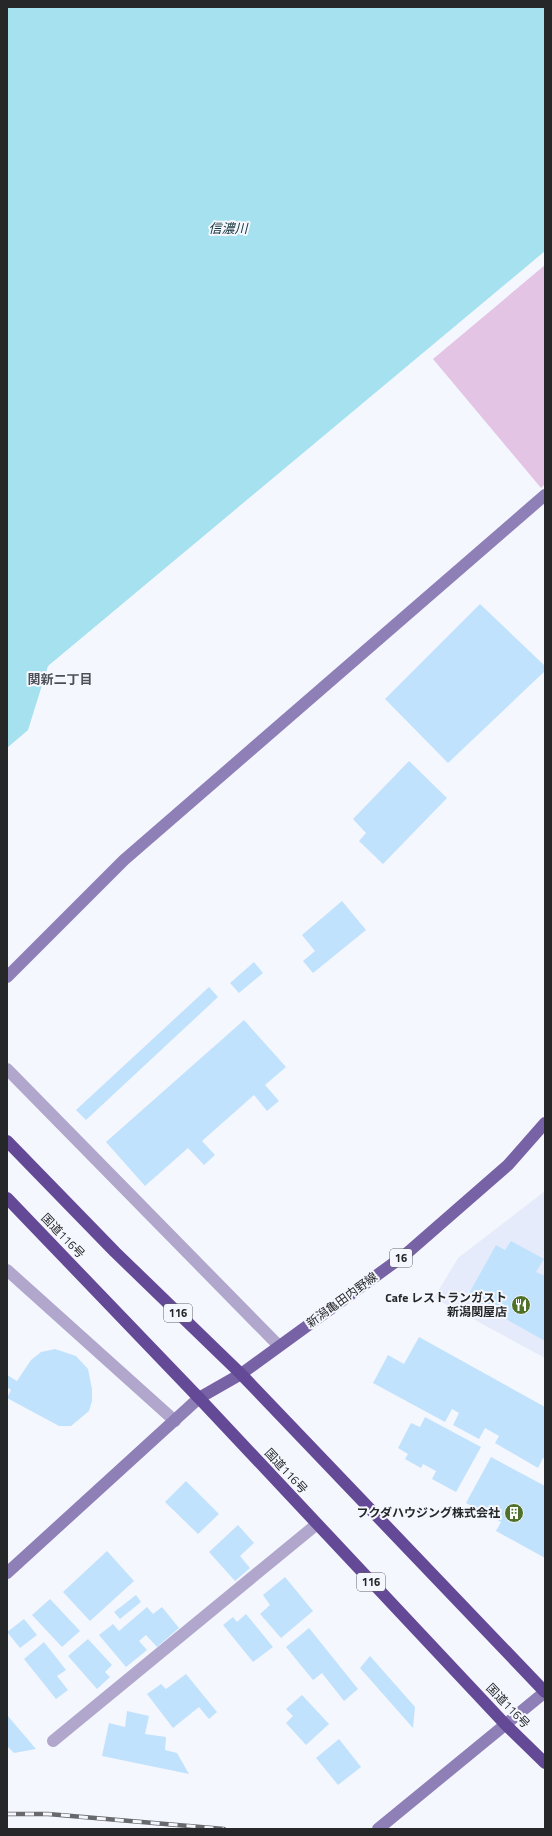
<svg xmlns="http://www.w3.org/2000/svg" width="552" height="1836" viewBox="0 0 552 1836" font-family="'Titillium Web','Noto Sans JP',sans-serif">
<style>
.built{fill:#e5ebfa}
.green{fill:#e4c4e5}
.water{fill:#a6e1ef}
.building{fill:#c1e2fd}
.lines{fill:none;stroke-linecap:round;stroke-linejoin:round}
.street{stroke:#b1a7cd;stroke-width:12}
.secondary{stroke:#8f7fb7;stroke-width:12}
.primary{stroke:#7762a6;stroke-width:12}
.highway{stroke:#634996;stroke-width:12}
.rail-casing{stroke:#67696d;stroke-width:4.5}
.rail{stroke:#f5f7fe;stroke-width:3;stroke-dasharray:9;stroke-linecap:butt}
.labels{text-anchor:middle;stroke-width:4;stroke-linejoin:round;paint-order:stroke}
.shield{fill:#f5f7fe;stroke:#636569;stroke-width:1}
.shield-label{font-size:11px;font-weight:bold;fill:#252729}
.street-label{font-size:12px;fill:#252729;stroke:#f5f7fe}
.poi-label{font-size:12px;font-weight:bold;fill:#252729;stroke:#f5f7fe;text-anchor:end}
.water-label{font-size:13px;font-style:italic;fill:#15333a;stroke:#f5f7fe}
.neighbourhood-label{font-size:13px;font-weight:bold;fill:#4d5056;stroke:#f5f7fe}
</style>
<rect width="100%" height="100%" fill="#f5f7fe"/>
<path class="built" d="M545,1191V1358L434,1298L458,1258Z"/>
<path class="green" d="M545,265V484L541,488L433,359Z"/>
<path class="water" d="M7,7H545V251L48,666L28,730L7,748Z"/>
<g class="building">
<path d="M480,604L545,666V671L448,763L385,699Z"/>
<path d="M409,761L447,798L383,864L359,841L366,833L353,819Z"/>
<path d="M342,901L366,930L313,973L303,961L315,951L302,935Z"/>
<path d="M254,962L263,973L239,993L230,983Z"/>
<path d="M209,987L218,997L86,1120L76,1110Z"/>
<path d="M244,1020L286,1067L265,1085L279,1101L267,1111L254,1095L202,1141L215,1155L204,1165L188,1148L145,1186L106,1142Z"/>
<path d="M511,1241L544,1259L536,1272L545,1276V1341L467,1297L496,1245L505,1250Z"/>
<path d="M419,1337L545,1407V1459L543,1458L538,1468L495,1443L499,1436L485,1428L479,1439L453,1425L459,1413L452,1409L445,1422L373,1383L388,1355L404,1364Z"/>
<path d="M55,1349L76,1356L88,1369L92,1389V1401L89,1411L71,1426H59L7,1398L11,1390L7,1387V1375L17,1381L31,1360L41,1352Z"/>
<path d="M425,1417L481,1447L456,1492L432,1479L436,1471L423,1464L421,1468L405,1459L408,1454L398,1448L411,1423L420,1427Z"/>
<path d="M491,1457L545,1486V1558L496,1531L501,1522L466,1503Z"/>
<path d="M186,1481L219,1514L198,1534L165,1502Z"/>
<path d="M238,1525L254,1543L240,1556L250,1568L235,1581L209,1552Z"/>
<path d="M107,1551L134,1581L90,1621L63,1592Z"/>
<path d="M285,1577L313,1611L281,1638L260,1614L270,1605L263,1595Z"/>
<path d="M136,1595L141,1602L120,1619L114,1612Z"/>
<path d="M50,1599L80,1631L62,1647L32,1615Z"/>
<path d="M147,1607L153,1614L162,1607L179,1628L157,1647L146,1635L139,1641L147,1650L126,1667L99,1635L113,1624L119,1631Z"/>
<path d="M246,1614L273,1647L253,1662L223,1625L233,1617L237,1622Z"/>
<path d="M24,1619L37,1635L20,1648L7,1632Z"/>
<path d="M309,1628L358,1689L344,1701L322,1673L313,1680L286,1647Z"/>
<path d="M88,1639L112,1665L105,1672L110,1677L97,1689L68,1656Z"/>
<path d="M44,1642L66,1670L57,1676L68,1690L56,1699L24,1659Z"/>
<path d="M370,1656L415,1707L413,1728L360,1668Z"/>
<path d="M186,1674L217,1712L209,1719L199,1707L173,1728L147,1694L161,1684L166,1689Z"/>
<path d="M302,1695L329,1724L306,1745L286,1723L293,1716L286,1709Z"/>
<path d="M127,1711L149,1716L145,1734L166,1737L165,1750L177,1753L189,1774L102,1756L109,1723L125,1727Z"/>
<path d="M7,1715L36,1749L14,1753L7,1746Z"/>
<path d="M339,1739L361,1767L338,1785L316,1758Z"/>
</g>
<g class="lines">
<g class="street">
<path d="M7,1069L279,1346"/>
<path d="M7,1270L175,1421"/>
<path d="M53,1741L317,1524"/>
</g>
<g class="secondary">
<path d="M7,977L124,860L545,495"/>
<path d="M7,1573L199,1398"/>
<path d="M378,1829L545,1692"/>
</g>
<path class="primary" d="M199,1398L241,1374L406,1254L508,1165L545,1123"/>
<g class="highway">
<path d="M7,1141L115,1252L241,1374L545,1692"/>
<path d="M7,1198L199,1398L505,1724L545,1763"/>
</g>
<g class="rail-casing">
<path id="rail" d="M7,1814H48L224,1829"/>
</g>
<use href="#rail" class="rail"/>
</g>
<defs>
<g id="restaurant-disc" transform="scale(1)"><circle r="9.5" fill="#4f722b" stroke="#f5f7fe"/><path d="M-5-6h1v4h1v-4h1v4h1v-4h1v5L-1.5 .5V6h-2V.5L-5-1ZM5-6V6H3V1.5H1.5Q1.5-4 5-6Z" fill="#fff"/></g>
<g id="building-disc" transform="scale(1)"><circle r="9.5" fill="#4f722b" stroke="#f5f7fe"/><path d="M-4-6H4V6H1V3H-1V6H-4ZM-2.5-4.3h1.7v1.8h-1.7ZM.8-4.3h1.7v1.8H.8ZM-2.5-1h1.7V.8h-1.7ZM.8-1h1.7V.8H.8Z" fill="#fff"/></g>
</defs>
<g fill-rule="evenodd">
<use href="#restaurant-disc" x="521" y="1305"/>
<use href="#building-disc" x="514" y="1513"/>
</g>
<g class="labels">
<g class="shield">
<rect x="390" y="1249" width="22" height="18" rx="3"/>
<rect x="164" y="1304" width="28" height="18" rx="3"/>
<rect x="357" y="1573" width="28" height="18" rx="3"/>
</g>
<g class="shield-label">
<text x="401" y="1262">16</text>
<text x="178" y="1317">116</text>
<text x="371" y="1586">116</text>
</g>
<g class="street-label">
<text transform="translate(63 1236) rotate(46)" y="4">国道116号</text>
<text transform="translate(342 1300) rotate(-36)" y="4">新潟亀田内野線</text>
<text transform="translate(286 1471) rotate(47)" y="4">国道116号</text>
<text transform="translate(508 1706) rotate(46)" y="4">国道116号</text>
</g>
<g class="poi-label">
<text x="507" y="1302">Cafe レストランガスト<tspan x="507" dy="14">新潟関屋店</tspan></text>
<text x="500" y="1517">フクダハウジング株式会社</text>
</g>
<g class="water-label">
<text x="228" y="233">信濃川</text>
</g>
<g class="neighbourhood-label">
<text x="60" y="684">関新二丁目</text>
</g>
</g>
<rect width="552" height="1836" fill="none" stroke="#252729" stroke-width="16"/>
</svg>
